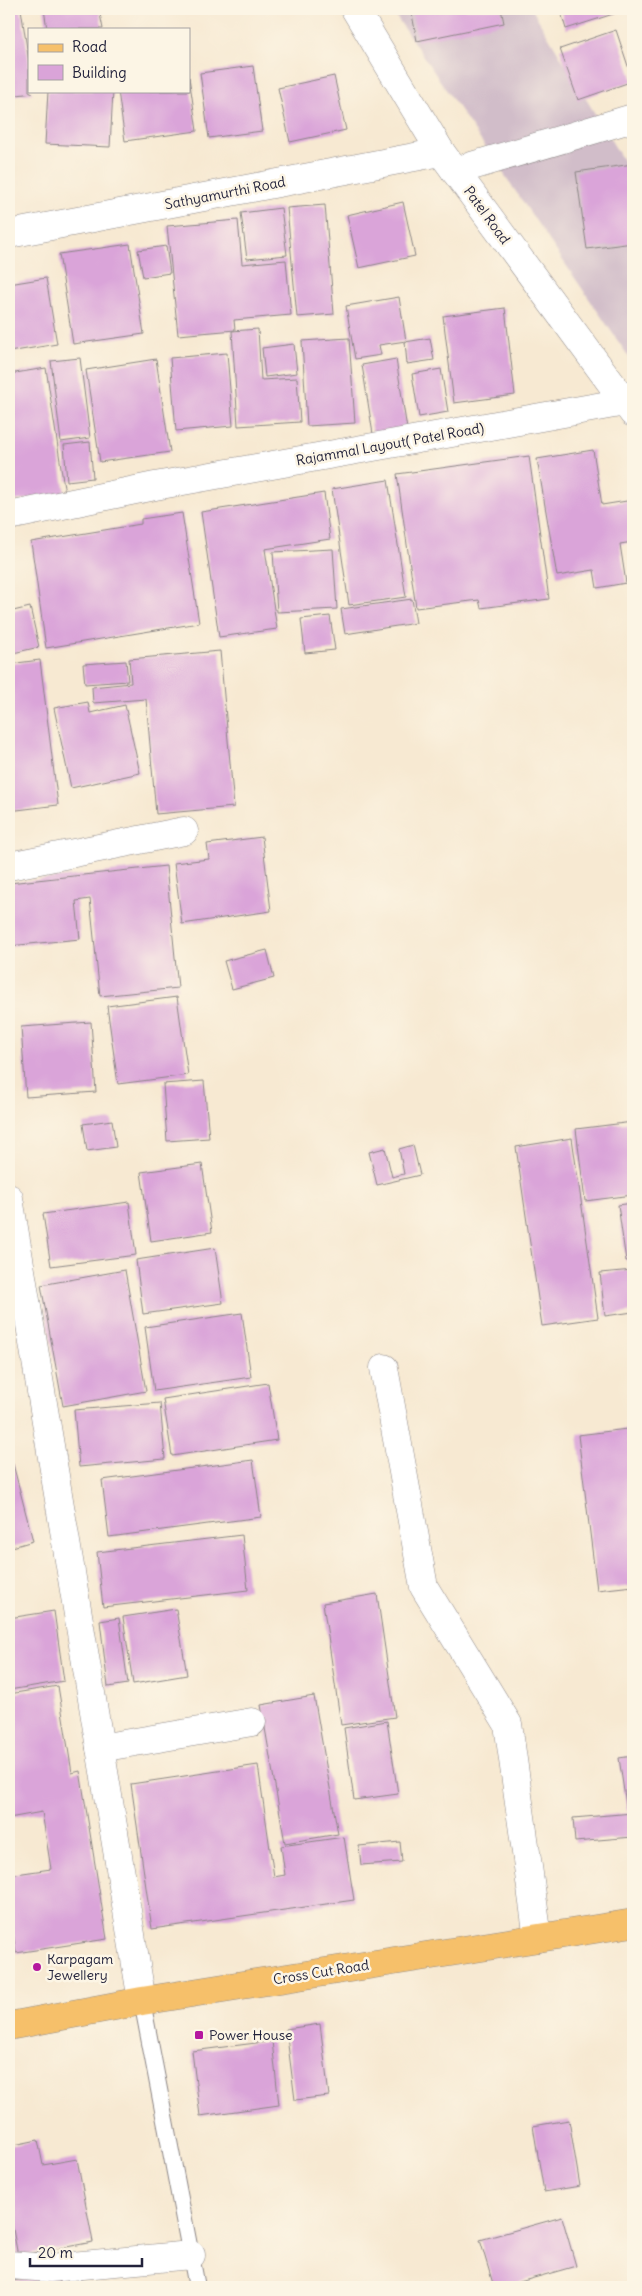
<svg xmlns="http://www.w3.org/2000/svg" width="642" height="2296" viewBox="0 0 642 2296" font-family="Delius,sans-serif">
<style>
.industrial{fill:#d1bdc9}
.building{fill:#daa4d9}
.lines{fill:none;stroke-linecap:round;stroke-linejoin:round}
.lane-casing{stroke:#8c8686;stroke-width:18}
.street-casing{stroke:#8c8686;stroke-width:29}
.primary-casing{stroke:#8c8686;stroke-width:29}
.lane{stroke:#fff;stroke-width:16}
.street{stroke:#fff;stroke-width:28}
.primary{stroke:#f6c06b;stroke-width:28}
.poi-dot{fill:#b5179e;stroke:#fcf5e5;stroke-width:2}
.labels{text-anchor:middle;stroke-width:5;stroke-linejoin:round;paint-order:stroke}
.street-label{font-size:14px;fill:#22223b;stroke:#fcf5e5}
.poi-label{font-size:14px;fill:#22223b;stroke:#fcf5e5;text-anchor:start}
</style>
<rect width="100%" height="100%" fill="#fcf5e5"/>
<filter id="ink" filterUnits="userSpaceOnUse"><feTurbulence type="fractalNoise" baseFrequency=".02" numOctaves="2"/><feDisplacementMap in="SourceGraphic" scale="10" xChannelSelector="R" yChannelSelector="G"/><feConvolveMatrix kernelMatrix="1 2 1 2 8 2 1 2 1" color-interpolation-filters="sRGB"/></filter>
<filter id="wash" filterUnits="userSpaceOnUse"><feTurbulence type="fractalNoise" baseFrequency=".0096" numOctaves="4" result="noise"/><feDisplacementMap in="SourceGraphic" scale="20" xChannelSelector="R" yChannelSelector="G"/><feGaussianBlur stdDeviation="1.12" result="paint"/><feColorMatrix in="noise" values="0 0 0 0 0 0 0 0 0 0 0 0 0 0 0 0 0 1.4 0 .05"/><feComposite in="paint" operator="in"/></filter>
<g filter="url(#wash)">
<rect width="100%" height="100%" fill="#f7e9d2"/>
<path class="industrial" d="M391,9H532L633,177V363Z"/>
<g id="blocks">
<g class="building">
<path d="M9,9H21L29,62V91L33,93L9,96Z"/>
<path d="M44,9H99L103,29H47Z"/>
<path d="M411,9H501L504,23L417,41Z"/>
<path d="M560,9H629L566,29Z"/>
<path d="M616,30L633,81L578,100L560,49Z"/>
<path d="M253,66L262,131L209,138L200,73Z"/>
<path d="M334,76L346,130L290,142L278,88Z"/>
<path d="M189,77L197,131L125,141L118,91H189Z"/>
<path d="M48,91H113L110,147L45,144Z"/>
<path d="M633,164V243L587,249L576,172Z"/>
<path d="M403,202L415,256L359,268L347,215Z"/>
<path d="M325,205L334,314L297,317L287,208Z"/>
<path d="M281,208L287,255L247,259L241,213Z"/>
<path d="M238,220L242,264L286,260L291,315L234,320L235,330L178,335L167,226Z"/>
<path d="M130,244L144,334L73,344L59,254Z"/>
<path d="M166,246L170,273L143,277L138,250Z"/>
<path d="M46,278L57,344L9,352V284Z"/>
<path d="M399,297L406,341L379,345L381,355L355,359L346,306Z"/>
<path d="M505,308L515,395L454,403L443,316Z"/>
<path d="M258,329L261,380L297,378L300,422L238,426L232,331Z"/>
<path d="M349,338L355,423L307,426L302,341Z"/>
<path d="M430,338L434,360L407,364L405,342Z"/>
<path d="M294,344L297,373L265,377L262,348Z"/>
<path d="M227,353L233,426L176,431L170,358Z"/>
<path d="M80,358L90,438L61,442L51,361Z"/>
<path d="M156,359L170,452L100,462L86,370Z"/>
<path d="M396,359L407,429L373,434L362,365Z"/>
<path d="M46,368L65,494L13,501L9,475V374Z"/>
<path d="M441,369L448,412L419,417L412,374Z"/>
<path d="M90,442L93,478L67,481L64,445Z"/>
<path d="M593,450L602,505L633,500V542L620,544L626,583L597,588L594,570L557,576L537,459Z"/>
<path d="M529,456L549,599L481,608L479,600L416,608L397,474Z"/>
<path d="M388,480L406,597L349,605L332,489Z"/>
<path d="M324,493L330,539L265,549L277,629L219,637L201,512Z"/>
<path d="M182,513L199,623L46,648L31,542L141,524V519Z"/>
<path d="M333,549L337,609L277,612L273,552Z"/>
<path d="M412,599L416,623L345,634L341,609Z"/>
<path d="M30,607L39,647L9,654V612Z"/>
<path d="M330,616L335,650L305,653L301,619Z"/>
<path d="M220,651L234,807L156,814L146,699L93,703L92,687L131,683L129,659Z"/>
<path d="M40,660L58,805L9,811V761H10L9,664Z"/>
<path d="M126,661L128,681L85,684L83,664Z"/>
<path d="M88,702L90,713L125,705L140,773L71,788L54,708Z"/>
<path d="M262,837L271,911L182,924L174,863L209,859L207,844Z"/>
<path d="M166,866L178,988L100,996L90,899L76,901L80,939L9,946V883Z"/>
<path d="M267,950L274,978L232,989L224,961Z"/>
<path d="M177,997L188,1075L118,1084L107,1006Z"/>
<path d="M91,1022L96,1092L26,1097L21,1027Z"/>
<path d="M204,1081L209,1138L167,1141L163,1084Z"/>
<path d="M112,1120L116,1147L87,1151L83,1124Z"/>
<path d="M633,1122V1195L585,1201L576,1129Z"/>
<path d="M572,1138L598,1318L542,1326L516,1147Z"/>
<path d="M413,1145L420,1175L377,1185L369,1152L385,1148L392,1177L404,1174L399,1149Z"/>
<path d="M202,1164L212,1232L151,1241L141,1172Z"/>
<path d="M129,1202L136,1255L51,1266L43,1214Z"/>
<path d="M633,1203V1260L626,1261L618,1205Z"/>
<path d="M215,1248L223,1303L143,1314L136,1260Z"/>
<path d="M125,1270L146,1391L63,1406L41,1285Z"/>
<path d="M633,1270V1312L605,1316L600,1273Z"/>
<path d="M242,1313L251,1377L154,1391L145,1327Z"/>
<path d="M268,1383L277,1440L172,1456L163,1399Z"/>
<path d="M160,1403L165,1459L79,1467L74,1410Z"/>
<path d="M627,1429L633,1476V1586L597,1590L578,1435Z"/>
<path d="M253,1460L261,1517L109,1537L102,1480Z"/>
<path d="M13,1464L33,1541L9,1548V1465Z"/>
<path d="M242,1535L248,1590L103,1607L97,1552Z"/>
<path d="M377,1594L395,1717L341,1725L323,1603Z"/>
<path d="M176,1609L187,1675L133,1684L123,1617Z"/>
<path d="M54,1611L64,1681L9,1690V1618Z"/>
<path d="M119,1618L128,1684L108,1687L100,1621Z"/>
<path d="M58,1686L72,1773L80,1771L107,1939L16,1953L9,1907V1875L51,1869L42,1812L9,1818V1694Z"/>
<path d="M314,1696L338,1834L285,1843L261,1705Z"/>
<path d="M387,1721L398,1794L354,1800L344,1728Z"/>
<path d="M633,1756V1810L627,1811L619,1758Z"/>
<path d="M258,1765L274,1877L285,1875L281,1846L344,1837L354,1900L152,1929L131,1784Z"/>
<path d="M633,1813V1837L575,1842L573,1818Z"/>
<path d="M400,1842L402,1862L361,1865L359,1846Z"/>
<path d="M9,1941L13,1961H9Z"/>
<path d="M320,2024L329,2096L295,2100L286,2029Z"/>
<path d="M272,2041L279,2105L200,2116L192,2051Z"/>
<path d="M569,2120L580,2186L544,2192L533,2126Z"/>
<path d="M38,2140L43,2165L77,2159L93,2242L18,2256L9,2208V2146Z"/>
<path d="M562,2217L576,2266L502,2287H494L480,2240Z"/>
<path d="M59,2276L60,2287H9V2281Z"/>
</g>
</g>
</g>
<g filter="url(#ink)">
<use href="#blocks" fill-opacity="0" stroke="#8c8686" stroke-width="1"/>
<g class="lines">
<g class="lane-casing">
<path id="lane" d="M142,2001L197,2287"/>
</g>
<g class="street-casing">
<g id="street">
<path d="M355,9L441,152L633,413"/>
<path d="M455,171L633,118"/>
<path d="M9,234L441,152"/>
<path d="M9,516L155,486L625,402"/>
<path d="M9,866L184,831"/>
<path d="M9,1198L142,2001"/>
<path d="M384,1368L424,1587L508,1724L538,1938"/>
<path d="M100,1748L252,1722"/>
<path d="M9,2265L50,2268L191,2255"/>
</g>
</g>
<g class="primary-casing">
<path id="primary" d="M9,2026L142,2001L633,1923"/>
</g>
<use href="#lane" class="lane"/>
<use href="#street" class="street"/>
<use href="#primary" class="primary"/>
</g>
</g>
<g class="poi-dot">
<circle cx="37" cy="1967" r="5"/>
<rect x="194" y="2030" width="10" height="10" rx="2.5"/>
</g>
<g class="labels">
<g class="street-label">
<text transform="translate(225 193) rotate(-11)" y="5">Sathyamurthi Road</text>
<text transform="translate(487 215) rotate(54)" y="5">Patel Road</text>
<text transform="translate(390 444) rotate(-10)" y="5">Rajammal Layout( Patel Road)</text>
<text transform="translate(321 1972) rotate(-9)" y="5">Cross Cut Road</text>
</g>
<g class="poi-label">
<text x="47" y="1964">Karpagam<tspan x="47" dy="16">Jewellery</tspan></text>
<text x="209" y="2040">Power House</text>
</g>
</g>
<rect width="642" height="2296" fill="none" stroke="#fcf5e5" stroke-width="30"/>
<rect x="28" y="28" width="162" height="65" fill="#fcf5e5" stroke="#a5a1a1"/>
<rect x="38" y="44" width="25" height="8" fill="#f6c06b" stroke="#a5a1a1"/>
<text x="72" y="52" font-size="15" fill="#22223b">Road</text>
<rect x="38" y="65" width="25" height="15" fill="#daa4d9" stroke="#a5a1a1"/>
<text x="72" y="78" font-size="15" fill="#22223b">Building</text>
<path d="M30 2258v8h112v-8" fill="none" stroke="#22223b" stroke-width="2.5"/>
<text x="38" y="2258" font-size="15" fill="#22223b" stroke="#fcf5e5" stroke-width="4" paint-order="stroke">20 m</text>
</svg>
